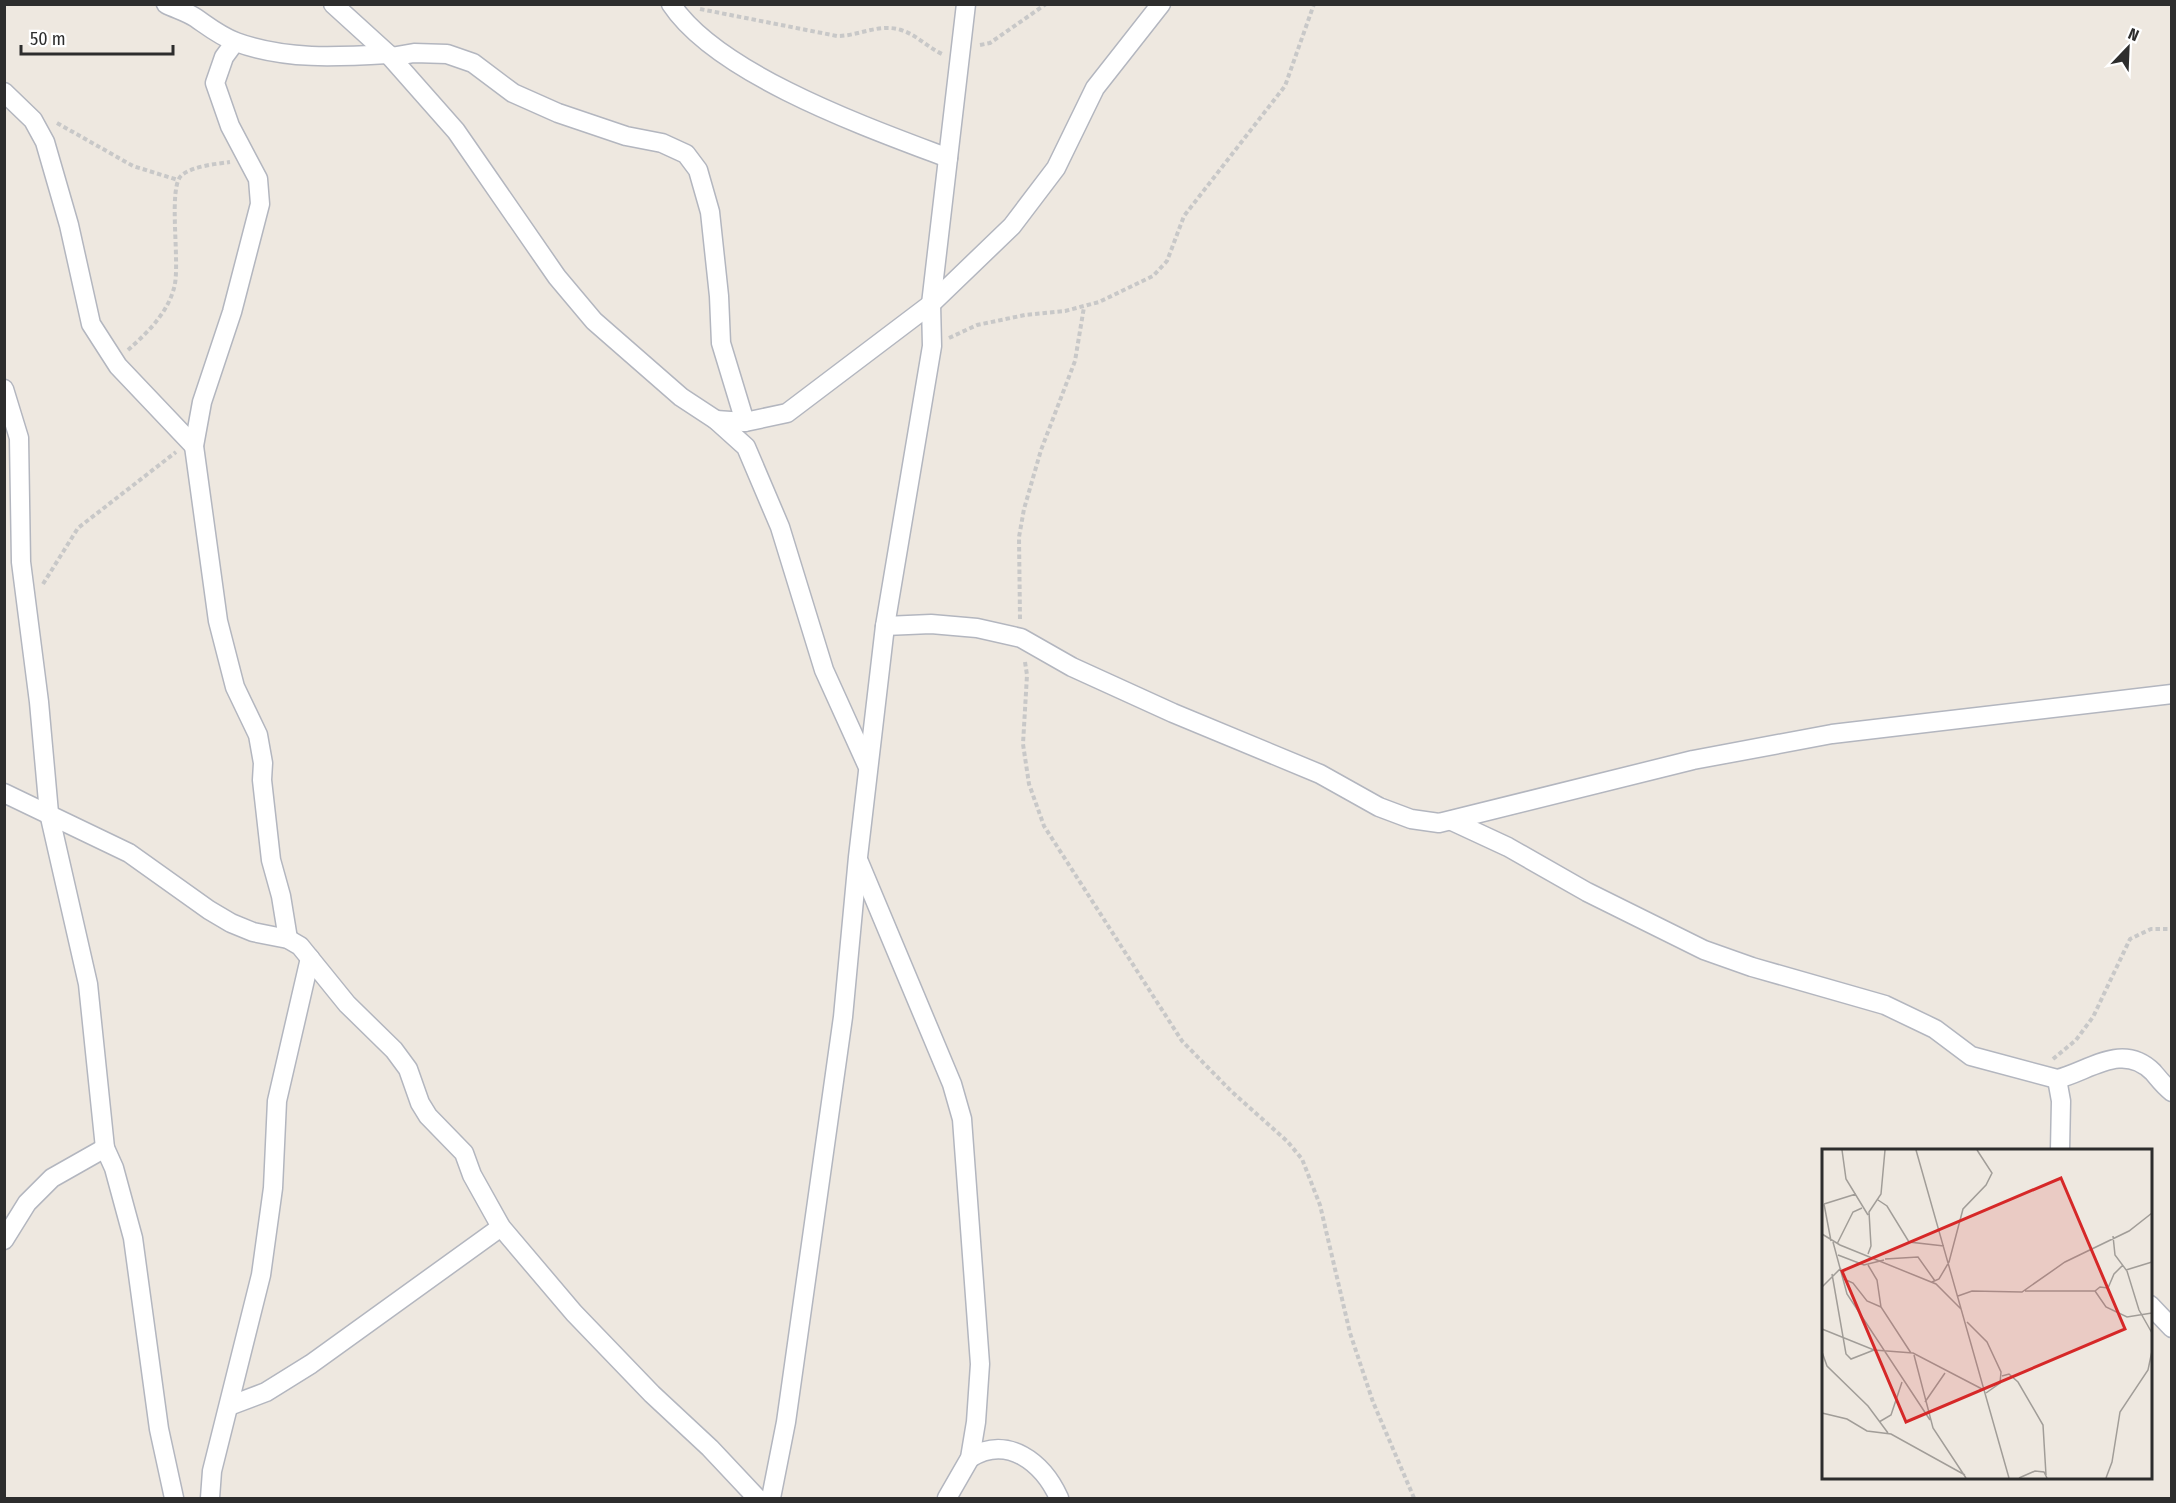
<svg xmlns="http://www.w3.org/2000/svg" width="2176" height="1503" viewBox="0 0 2176 1503" font-family="'Fira Sans Condensed',sans-serif">
<style>
.lines{fill:none;stroke-linecap:round;stroke-linejoin:round}
.minor-casing{stroke:#b3b6bf;stroke-width:21}
.path{stroke:#c8c8c8;stroke-width:4;stroke-dasharray:4.5 3;stroke-linecap:butt}
.minor{stroke:#fff;stroke-width:18}
.inset-road{fill:none;stroke:#a19d98;stroke-width:1.5}
.view{fill:#d62828;fill-opacity:0.15;stroke:#d62828;stroke-width:3}
.inset-edge{fill:none;stroke:#2d2d2d;stroke-width:3}
</style>
<rect width="100%" height="100%" fill="#eee8e0"/>
<g class="lines">
<g class="minor-casing">
<g id="minor">
<path d="M166,4C176,9 187,12 196,18C209,27 220,36 236,42C285,60 337,57 388,54"/>
<path d="M333,4L388,54L456,131L557,277L594,321L681,397L716,420L746,447L780,527L824,670L867,765"/>
<path d="M671,4C718,75 869,128 948,158"/>
<path d="M235,42L224,57L215,83L230,126L258,179L260,204L232,312L202,402L194,446L218,621L235,687L258,735L263,763L262,780L271,860L281,896L288,939"/>
<path d="M391,57L414,53L447,54L473,63L513,93L558,113L626,136L662,143L686,154L698,170L710,212L719,296L721,343L745,422"/>
<path d="M4,92L33,120L45,142L69,225L91,324L118,366L194,446"/>
<path d="M4,389L19,438L21,562L39,702L49,813L88,984L105,1148L114,1168L133,1238L159,1429L174,1498"/>
<path d="M716,420L745,422L787,413L931,304L1012,226L1056,168L1095,88L1161,4"/>
<path d="M885,626L931,624L977,628L1021,638L1072,667L1173,713L1320,774L1379,807L1411,819L1439,823L1693,760L1832,734L2172,694"/>
<path d="M4,793L129,853L209,910L231,923L253,932L288,939L300,946L347,1004L394,1050L408,1069L420,1103L428,1116L464,1153L472,1175L501,1227L574,1313L652,1394L710,1448L757,1498"/>
<path d="M1452,821L1508,847L1587,892L1704,950L1752,967L1885,1005L1935,1029L1971,1056L2057,1079C2088,1072 2122,1041 2153,1072C2159,1079 2164,1086 2172,1092"/>
<path d="M859,862L952,1084L962,1119L980,1364L976,1422L970,1458L947,1498"/>
<path d="M2057,1079L2061,1101L2060,1150"/>
<path d="M4,1240L27,1203L52,1178L105,1148"/>
<path d="M2150,1305L2172,1328"/>
<path d="M229,1406L266,1392L311,1364L501,1227"/>
<path d="M970,1458C1008,1434 1043,1463 1059,1498"/>
<path d="M210,1498L212,1471L261,1275L273,1188L277,1101L310,958"/>
<path d="M771,1498L786,1422L843,1017L858,857L885,626L932,346L931,304L966,4"/>
</g>
</g>
<g class="path">
<path d="M700,9L837,36C859,36 879,23 901,30C917,35 927,47 942,54"/>
<path d="M980,45L990,43L1046,4"/>
<path d="M57,123L133,166L178,180"/>
<path d="M949,338L977,325L1025,315L1065,311L1099,302L1153,276L1167,261L1184,216L1285,86L1314,4"/>
<path d="M128,350C147,333 167,314 174,288C181,265 167,186 182,175C193,166 216,164 230,162"/>
<path d="M43,584L78,528L176,452"/>
<path d="M1020,619L1019,537L1024,509L1041,450L1075,361L1084,307"/>
<path d="M1025,662L1027,675L1023,744L1029,784L1044,826L1182,1041L1231,1091L1287,1141L1302,1159L1320,1205L1350,1333L1373,1402L1414,1498"/>
<path d="M2053,1059L2076,1040L2093,1017L2130,939L2151,929H2172"/>
</g>
<use href="#minor" class="minor"/>
</g>
<g transform="translate(1822 1149)">
<rect width="330" height="330" fill="#eee8e0"/>
<path class="inset-road" d="M20,1L24,30L46,66M94,1L187,329M56,51L65,57L87,93L122,97M2,55L9,92M2,55L34,45M0,85L18,96L114,135L139,160M291,87L293,106L305,122L317,161L330,184M11,93L25,145L108,271M15,95L31,63L40,59M46,105L49,97L47,63L59,45L63,1M16,106L42,116L62,111M63,110L96,108L113,132M46,116L55,131L59,158L89,204M304,121L330,113M10,125L24,205L29,210L52,201M22,130L31,134L45,152L59,158M110,133L117,130L127,113L141,60L164,36L170,24L155,1M0,138L19,119M203,142H273L278,138L286,139L292,125L301,116M273,142L284,158L305,168L330,164M136,147L150,142L200,143L243,113L307,82L330,64M145,173L165,193L179,223L178,234L164,244M0,180L52,201L91,204L162,241M0,203L5,217L46,257L66,284M92,206L111,279L144,329M180,227L187,225L196,233L221,276L224,326M103,253L123,224M0,264L25,270L45,282L69,285L143,326M57,273L69,266L80,233M197,329L213,322L222,323L225,329M284,329L290,313L298,263L326,221L330,202"/>
<path class="view" d="M239,29L303,180L84,273L20,122Z"/>
<rect width="330" height="330" class="inset-edge"/>
</g>
<rect width="2176" height="1503" fill="none" stroke="#2d2d2d" stroke-width="12"/>
<g transform="translate(2128 48) rotate(23)" stroke="#ffffff" stroke-width="4.5" paint-order="stroke">
<path d="M0-4.5L10 22L0 15L-10 22Z" fill="#2d2d2d"/>
<text y="-9" font-size="16" font-weight="bold" text-anchor="middle" fill="#2d2d2d">N</text>
</g>
<path d="M21 45v9h152v-9" fill="none" stroke="#2d2d2d" stroke-width="3"/>
<text x="30" y="45" font-size="18" fill="#2d2d2d" stroke="#ffffff" stroke-width="4.5" paint-order="stroke">50 m</text>
</svg>
